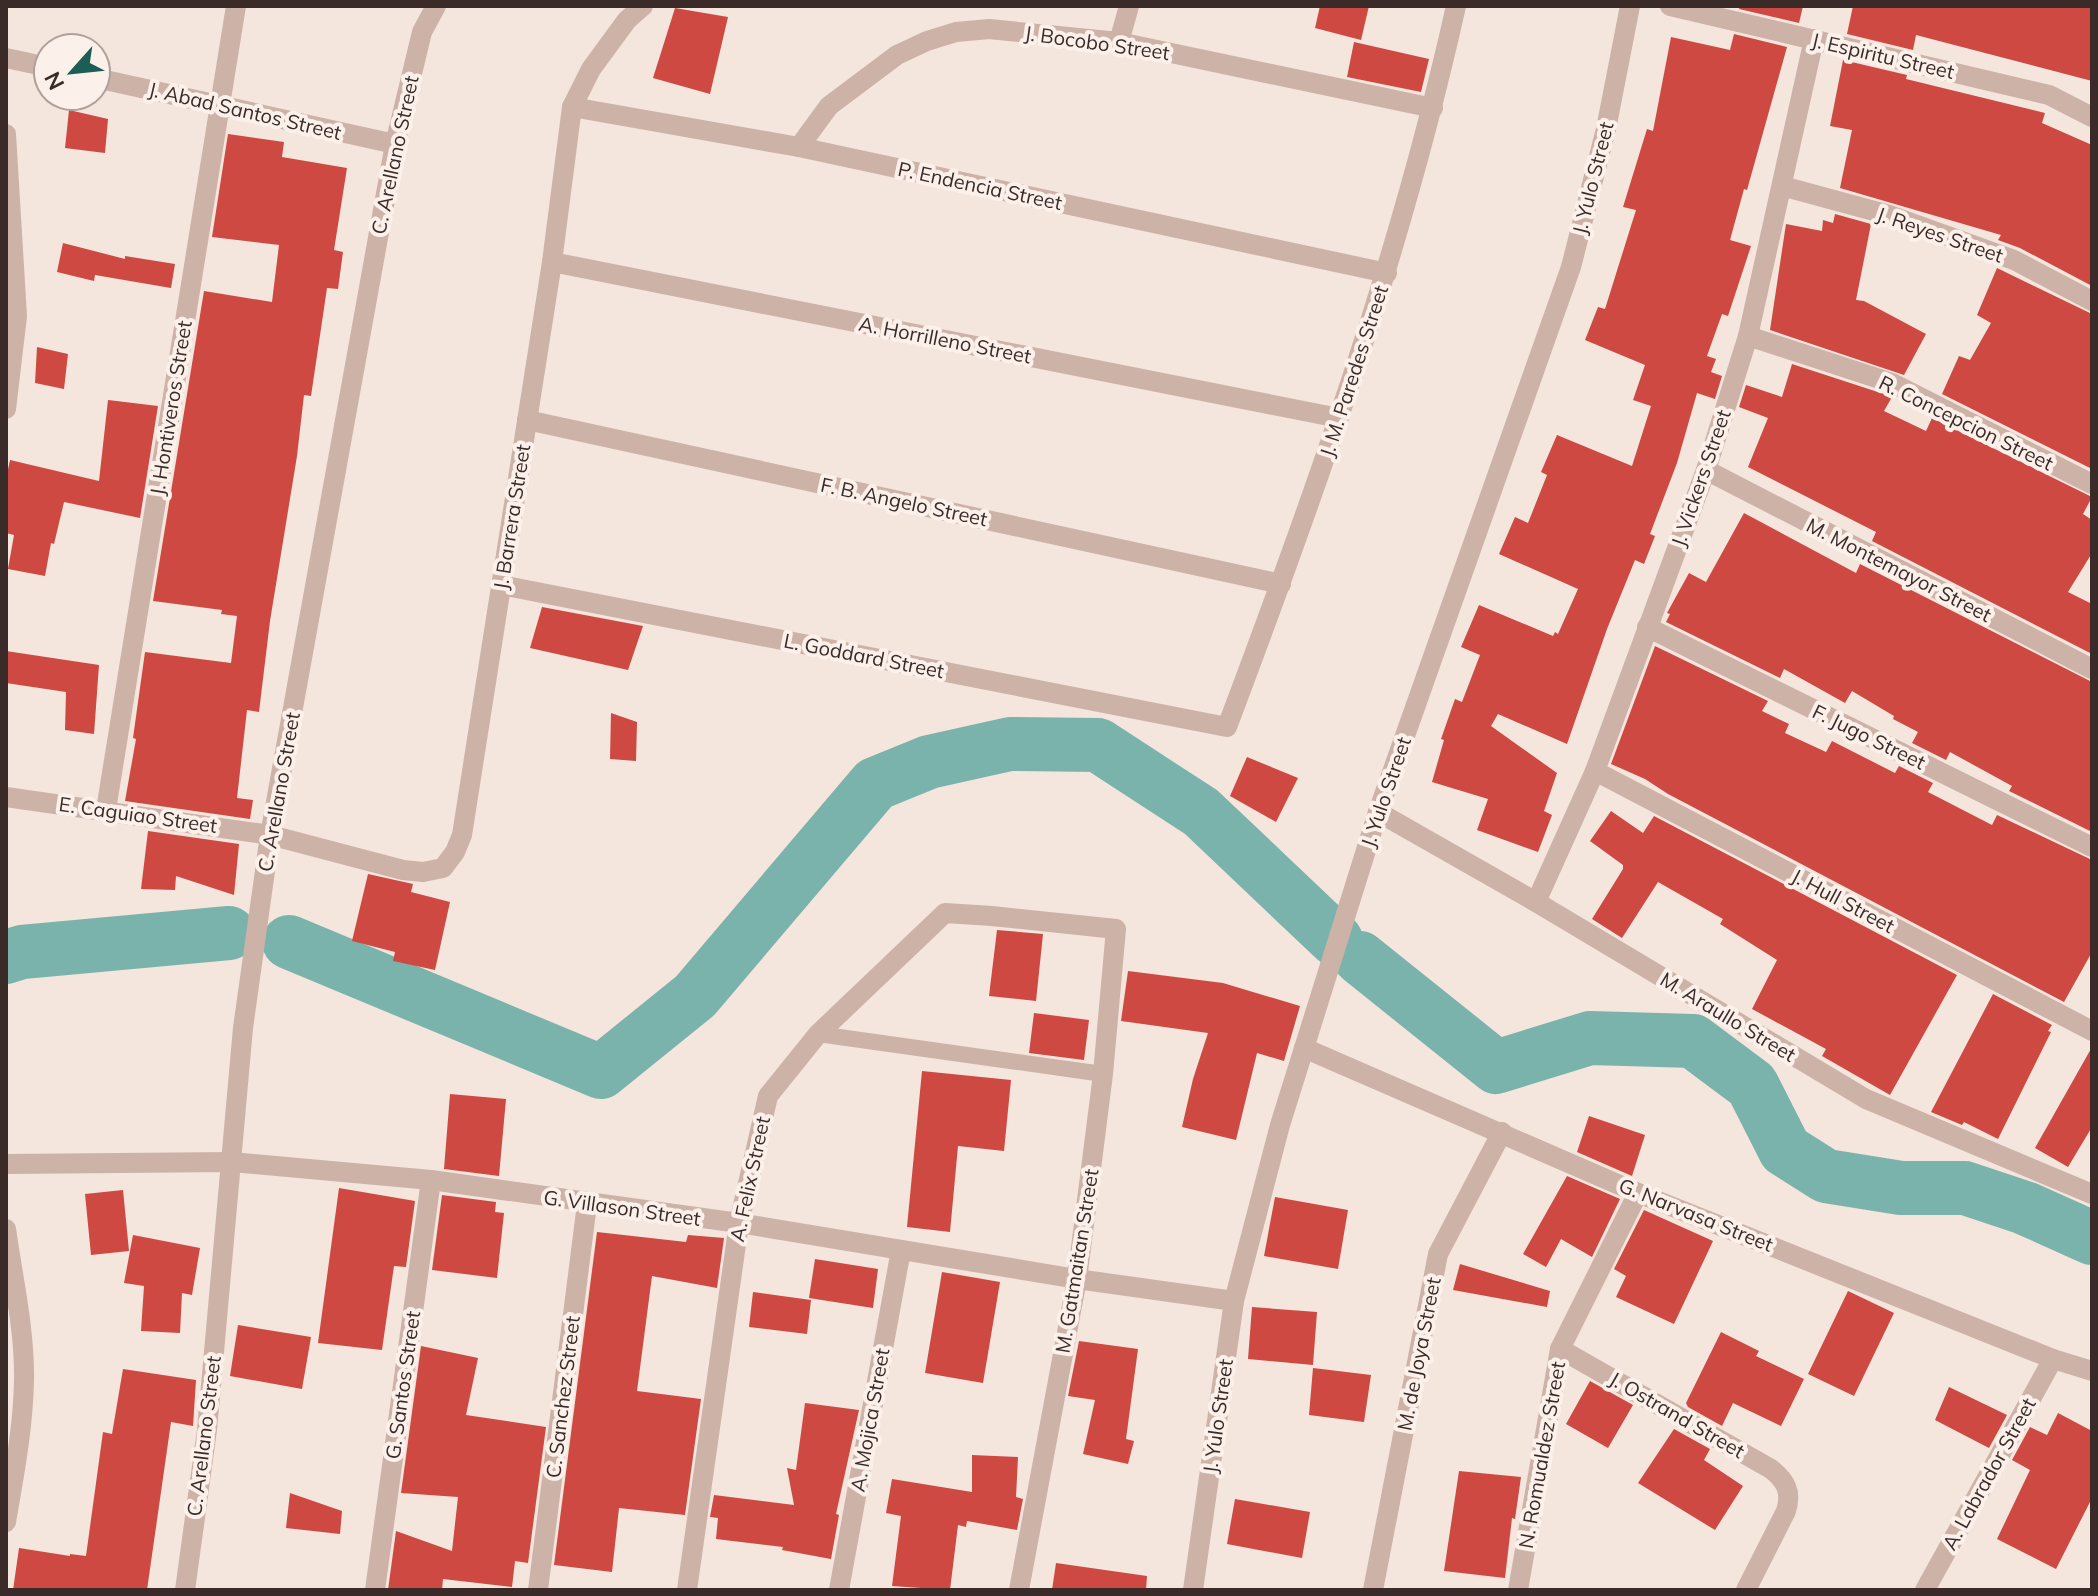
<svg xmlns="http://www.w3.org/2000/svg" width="2098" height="1596" viewBox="0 0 2098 1596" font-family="Mulish,sans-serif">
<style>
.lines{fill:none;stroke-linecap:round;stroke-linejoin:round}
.river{stroke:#7ab3ab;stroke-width:54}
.building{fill:#cd4942}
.service{stroke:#cdb2a8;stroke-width:16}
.minor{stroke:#cdb2a8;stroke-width:20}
.tertiary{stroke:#cdb2a8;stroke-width:20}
.labels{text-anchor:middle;stroke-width:8;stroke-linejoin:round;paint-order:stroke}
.street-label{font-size:20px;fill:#3a2b29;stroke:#fbf0ea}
</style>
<rect width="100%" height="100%" fill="#f4e5dd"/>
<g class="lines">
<g class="river">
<path d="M289,942L601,1072L695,996L875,784L929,762L1010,744L1098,745L1201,812L1336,940"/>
<path d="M6,957L22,952L229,933"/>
<path d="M1360,958L1496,1067L1590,1038L1693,1041L1752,1085L1785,1150L1826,1176L1901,1188H1965L2025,1208L2092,1238"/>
</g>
</g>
<g class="building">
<path d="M1320,6H1369L1361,40L1315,28Z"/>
<path d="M1740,6H1803L1799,23L1739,9Z"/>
<path d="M1853,6H2092V81L1916,35L1913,50L1847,34Z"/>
<path d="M675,8L728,17L710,94L653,78Z"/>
<path d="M1734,34L1787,47L1747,190L1744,189L1730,240L1751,246L1728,316L1722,314L1707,356L1716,359L1711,372L1722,376L1715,399L1697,393L1677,463L1650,534L1655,536L1644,564L1635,560L1607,629L1567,744L1498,714L1491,726L1557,773L1544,811L1552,815L1538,852L1477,830L1488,799L1432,782L1444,740L1441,739L1455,699L1462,702L1480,655L1461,647L1479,605L1553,636L1555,632L1558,634L1578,589L1499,554L1515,517L1528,523L1547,475L1541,472L1557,435L1632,466L1651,406L1633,400L1645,365L1585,340L1598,307L1605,309L1636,210L1623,207L1647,129L1653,131L1671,37L1730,50Z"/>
<path d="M1354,42L1429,59L1421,92L1347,77Z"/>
<path d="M1843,60L1907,75L1906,79L2045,113L2042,123L2092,145V286L2020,248L1998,240L2001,235L1840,188L1852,130L1830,126Z"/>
<path d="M69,110L108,119L105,153L65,148Z"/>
<path d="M228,134L284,142L282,157L347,168L334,250L343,252L338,289L327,288L311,396L304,395L297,456L270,621L259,712L247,710L237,798L253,800L250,819L125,801L136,739L133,738L145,652L231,663L237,616L221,614L222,610L153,601L204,291L272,302L279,245L212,237Z"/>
<path d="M1835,214L1871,224L1856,300L1864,301L1926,334L1904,375L1770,330L1786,224L1822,231L1823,220L1833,223Z"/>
<path d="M63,243L125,259V256L175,264L171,288L95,275L94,281L57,272Z"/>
<path d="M1997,268L2092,314V469L1942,394L1959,356L1970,360L1991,323L1977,315Z"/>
<path d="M37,347L68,354L64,389L35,383Z"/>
<path d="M1792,364L1887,395L1892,397L1884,411L1926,431L1932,418L2092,497L2083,514L2092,520V553L2068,592L2092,604V654L1872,541L1876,532L1748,467L1768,418L1739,407L1746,385L1782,397Z"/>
<path d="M108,400L158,406L140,518L64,502L54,544L51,543L45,576L8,569L14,535L6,533V479L10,460L99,481Z"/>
<path d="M1744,513L1856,573L1860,564L2092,682V832L2009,791L2012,786L1950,752L1946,760L1912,743L1918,732L1893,719L1894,716L1852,691L1845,703L1784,669L1780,678L1666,622L1670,614L1667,613L1689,573L1706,582Z"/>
<path d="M542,607L643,626L628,670L530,648Z"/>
<path d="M1655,646L1768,701L1762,711L1789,724L1785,733L1826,752L1832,741L1895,773L1899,766L1933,783L1928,792L1992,825L1997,815L2092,860V952L2064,1002L1668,794L1645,779L1611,764Z"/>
<path d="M6,651L99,665L94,734L65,730L66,692L6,683Z"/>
<path d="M611,713L637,722L636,761L610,759Z"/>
<path d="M1247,757L1298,778L1276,822L1230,796Z"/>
<path d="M1611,811L1643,833L1654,816L1957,975L1890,1095L1822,1056L1826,1049L1752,1009L1777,960L1720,924L1723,919L1658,882L1622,938L1592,919L1623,869V865L1590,841Z"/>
<path d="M148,831L239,844L234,895L176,876L175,890L141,889Z"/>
<path d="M368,874L413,884L411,892L450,902L435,970L393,961L395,952L352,941Z"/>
<path d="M997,930L1043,934L1036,1001L989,996Z"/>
<path d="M1128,971L1223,983L1300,1006L1284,1061L1257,1053L1236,1140L1182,1127L1193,1079L1208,1033L1121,1021Z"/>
<path d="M1993,994L2052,1025L2048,1031L2051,1032L1998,1139L1964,1122L1962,1125L1931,1112Z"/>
<path d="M1034,1013L1089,1020L1084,1060L1029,1053Z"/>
<path d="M2092,1047V1127L2068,1167L2035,1148Z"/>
<path d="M922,1071L1011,1080L1004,1151L958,1146L950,1232L907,1227Z"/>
<path d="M450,1094L506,1099L499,1176L444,1169Z"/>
<path d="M1589,1116L1645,1135L1632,1176L1577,1152Z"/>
<path d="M1567,1176L1620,1199L1592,1257L1561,1239L1546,1267L1523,1254Z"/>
<path d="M339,1188L415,1201L406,1267L394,1266L382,1350L318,1343Z"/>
<path d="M123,1190L129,1251L91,1255L85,1194Z"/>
<path d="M442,1195L496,1202L495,1212L504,1213L497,1278L432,1270Z"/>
<path d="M1275,1197L1348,1210L1338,1269L1264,1256Z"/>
<path d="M1644,1210L1713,1241L1674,1324L1616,1297L1626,1276L1614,1269Z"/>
<path d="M597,1232L686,1242L688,1235L724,1238L717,1288L652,1276L637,1391L701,1399L685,1515L619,1508L612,1572L554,1565Z"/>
<path d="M133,1235L200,1248L192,1295L182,1293L180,1333L141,1331L144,1286L124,1283Z"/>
<path d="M815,1259L878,1269L873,1308L809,1298Z"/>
<path d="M1460,1264L1550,1291L1547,1307L1453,1290Z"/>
<path d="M942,1272L1000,1282L983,1383L925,1373Z"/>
<path d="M1848,1291L1894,1313L1854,1396L1808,1374Z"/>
<path d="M753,1292L811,1300L807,1334L749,1327Z"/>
<path d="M1252,1307L1317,1312L1313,1365L1248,1359Z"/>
<path d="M238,1325L311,1337L302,1389L230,1376Z"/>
<path d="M1721,1332L1759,1351L1756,1356L1804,1379L1781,1426L1733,1403L1722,1426L1688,1407L1686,1403Z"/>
<path d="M1079,1341L1138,1349L1126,1439L1134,1441L1128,1464L1083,1454L1095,1400L1068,1396Z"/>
<path d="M421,1346L478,1358L466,1415L546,1427L528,1563L515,1561L512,1587L443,1579L442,1590H388L396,1531L452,1551L458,1497L401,1493Z"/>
<path d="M1313,1368L1371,1375L1364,1422L1309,1415Z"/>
<path d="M123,1369L196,1380L193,1426L171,1422L147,1590H13L19,1548L70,1556V1554L86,1556L103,1432L112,1434Z"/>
<path d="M1590,1381L1633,1405L1608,1448L1566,1424Z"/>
<path d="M1949,1387L2007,1415L1989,1448L1935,1420Z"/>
<path d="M805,1403L859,1410L836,1514L839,1515L831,1559L782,1550L783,1547L716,1539L718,1518L710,1517L714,1495L794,1505L787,1468L796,1470Z"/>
<path d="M2058,1413L2092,1431V1498L2056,1569L1997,1539L2030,1470L2012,1460L2030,1427L2047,1435Z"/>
<path d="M1674,1429L1710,1449L1704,1460L1743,1486L1715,1530L1638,1483Z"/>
<path d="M972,1455L1018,1457L1016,1497L1023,1499L1017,1530L967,1521L966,1527L958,1525L950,1590L892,1586L901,1516L886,1513L892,1479L972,1492Z"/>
<path d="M1459,1471L1521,1477L1515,1519L1512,1518L1505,1578L1444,1571Z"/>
<path d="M290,1493L342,1511L340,1534L286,1528Z"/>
<path d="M1235,1499L1310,1512L1302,1558L1227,1544Z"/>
<path d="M1056,1563L1147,1576L1146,1590H1052Z"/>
</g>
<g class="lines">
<path class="service" d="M818,1034L1103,1074"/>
<g class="minor">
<path d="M1670,6L2049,95L2092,117"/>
<path d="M1119,42L1129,6"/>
<path d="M572,107L799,147L1387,273"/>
<path d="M6,134L17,316L6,409"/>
<path d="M395,144L422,32L436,6"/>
<path d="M799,147L829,106L897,55L927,41L956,32L989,29L1119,42L1433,108"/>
<path d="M1782,186L1889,215L2014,260L2092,301"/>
<path d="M552,262L1339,418"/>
<path d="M1748,336L1892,383L2092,484"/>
<path d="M527,420L1281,584"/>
<path d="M1706,470L2092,669"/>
<path d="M501,585L1227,727C1316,491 1401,253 1456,6"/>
<path d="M1647,627L2092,847"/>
<path d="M1595,771L2092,1031"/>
<path d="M6,797L270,835L403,870L423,872L443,868L455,852L462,835L552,262L572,107L591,69L627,20L643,6"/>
<path d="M106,810L236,6"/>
<path d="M1378,812L1536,902L1866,1099L2092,1194"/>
<path d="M1536,902L1595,771L1706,470L1748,336L1814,39"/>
<path d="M1304,1048L1638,1193L2053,1359L2092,1371"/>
<path d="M6,1164L232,1162L431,1180L739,1223L1077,1279L1234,1301"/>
<path d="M6,1229C13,1279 25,1331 24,1381C23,1429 14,1475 6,1522"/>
<path d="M1560,1349L1771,1469C1786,1481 1792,1492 1786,1511L1746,1590"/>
<path d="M375,1590L431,1180"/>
<path d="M538,1590L587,1204"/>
<path d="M687,1590L739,1223L768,1096L818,1034L945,913L992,916L1116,929L1103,1074L1077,1279L1019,1590"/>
<path d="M839,1590L901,1250"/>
<path d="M1193,1590L1234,1301L1280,1125L1378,812L1571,267L1606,129L1630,6"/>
<path d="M1373,1590L1438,1254L1502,1132"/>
<path d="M1518,1590L1560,1349L1638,1193"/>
<path d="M1925,1590L2053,1359"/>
</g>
<g class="tertiary">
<path d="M6,58L48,67"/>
<path d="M96,78L395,144L270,835L243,1028L207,1430L185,1590"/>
</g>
</g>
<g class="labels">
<g class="street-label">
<text transform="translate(1097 43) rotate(8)" y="7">J. Bocobo Street</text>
<text transform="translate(1883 56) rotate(13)" y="7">J. Espiritu Street</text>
<text transform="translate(245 111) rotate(13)" y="7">J. Abad Santos Street</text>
<text transform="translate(395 155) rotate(-78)" y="7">C. Arellano Street</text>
<text transform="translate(1593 178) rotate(-76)" y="7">J. Yulo Street</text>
<text transform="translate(980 186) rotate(12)" y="7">P. Endencia Street</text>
<text transform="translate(1940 235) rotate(19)" y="7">J. Reyes Street</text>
<text transform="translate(945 340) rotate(11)" y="7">A. Horrilleno Street</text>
<text transform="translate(1354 371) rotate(-72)" y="7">J. M. Paredes Street</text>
<text transform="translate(171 408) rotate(-81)" y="7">J. Hontiveros Street</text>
<text transform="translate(1966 423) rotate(26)" y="7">R. Concepcion Street</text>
<text transform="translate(1701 478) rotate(-71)" y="7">J. Vickers Street</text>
<text transform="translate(904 502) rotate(12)" y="7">F. B. Angelo Street</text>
<text transform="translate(512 517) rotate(-81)" y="7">J. Barrera Street</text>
<text transform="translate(1899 570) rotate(27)" y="7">M. Montemayor Street</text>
<text transform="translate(864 656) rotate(11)" y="7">L. Goddard Street</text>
<text transform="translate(1869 737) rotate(26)" y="7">F. Jugo Street</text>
<text transform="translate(279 792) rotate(-80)" y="7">C. Arellano Street</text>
<text transform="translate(1386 792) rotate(-71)" y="7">J. Yulo Street</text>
<text transform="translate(138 815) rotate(8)" y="7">E. Caguiao Street</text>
<text transform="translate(1843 901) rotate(28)" y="7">J. Hull Street</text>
<text transform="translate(1728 1017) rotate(31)" y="7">M. Araullo Street</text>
<text transform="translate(750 1179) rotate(-78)" y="7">A. Felix Street</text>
<text transform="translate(622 1208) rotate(8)" y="7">G. Villason Street</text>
<text transform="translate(1696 1215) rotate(22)" y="7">G. Narvasa Street</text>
<text transform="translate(1077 1261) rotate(-81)" y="7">M. Gatmaitan Street</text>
<text transform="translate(1419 1354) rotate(-79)" y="7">M. de Joya Street</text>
<text transform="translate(403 1385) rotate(-82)" y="7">G. Santos Street</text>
<text transform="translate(563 1397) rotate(-83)" y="7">C. Sanchez Street</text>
<text transform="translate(1677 1415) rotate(30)" y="7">J. Ostrand Street</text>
<text transform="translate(1218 1416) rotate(-82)" y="7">J. Yulo Street</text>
<text transform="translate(870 1420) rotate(-80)" y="7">A. Mojica Street</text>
<text transform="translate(204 1436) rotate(-83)" y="7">C. Arellano Street</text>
<text transform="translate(1542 1455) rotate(-80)" y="7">N. Romualdez Street</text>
<text transform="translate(1989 1474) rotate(-61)" y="7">A. Labrador Street</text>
</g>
</g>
<rect width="2098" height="1596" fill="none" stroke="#3a2b29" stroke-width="16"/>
<g transform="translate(72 72) rotate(243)"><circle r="38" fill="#fbf0ea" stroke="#aea19d" stroke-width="2"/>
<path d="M0-6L14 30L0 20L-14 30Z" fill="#1b5e56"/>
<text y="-12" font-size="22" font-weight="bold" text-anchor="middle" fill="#3a2b29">N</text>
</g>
</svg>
